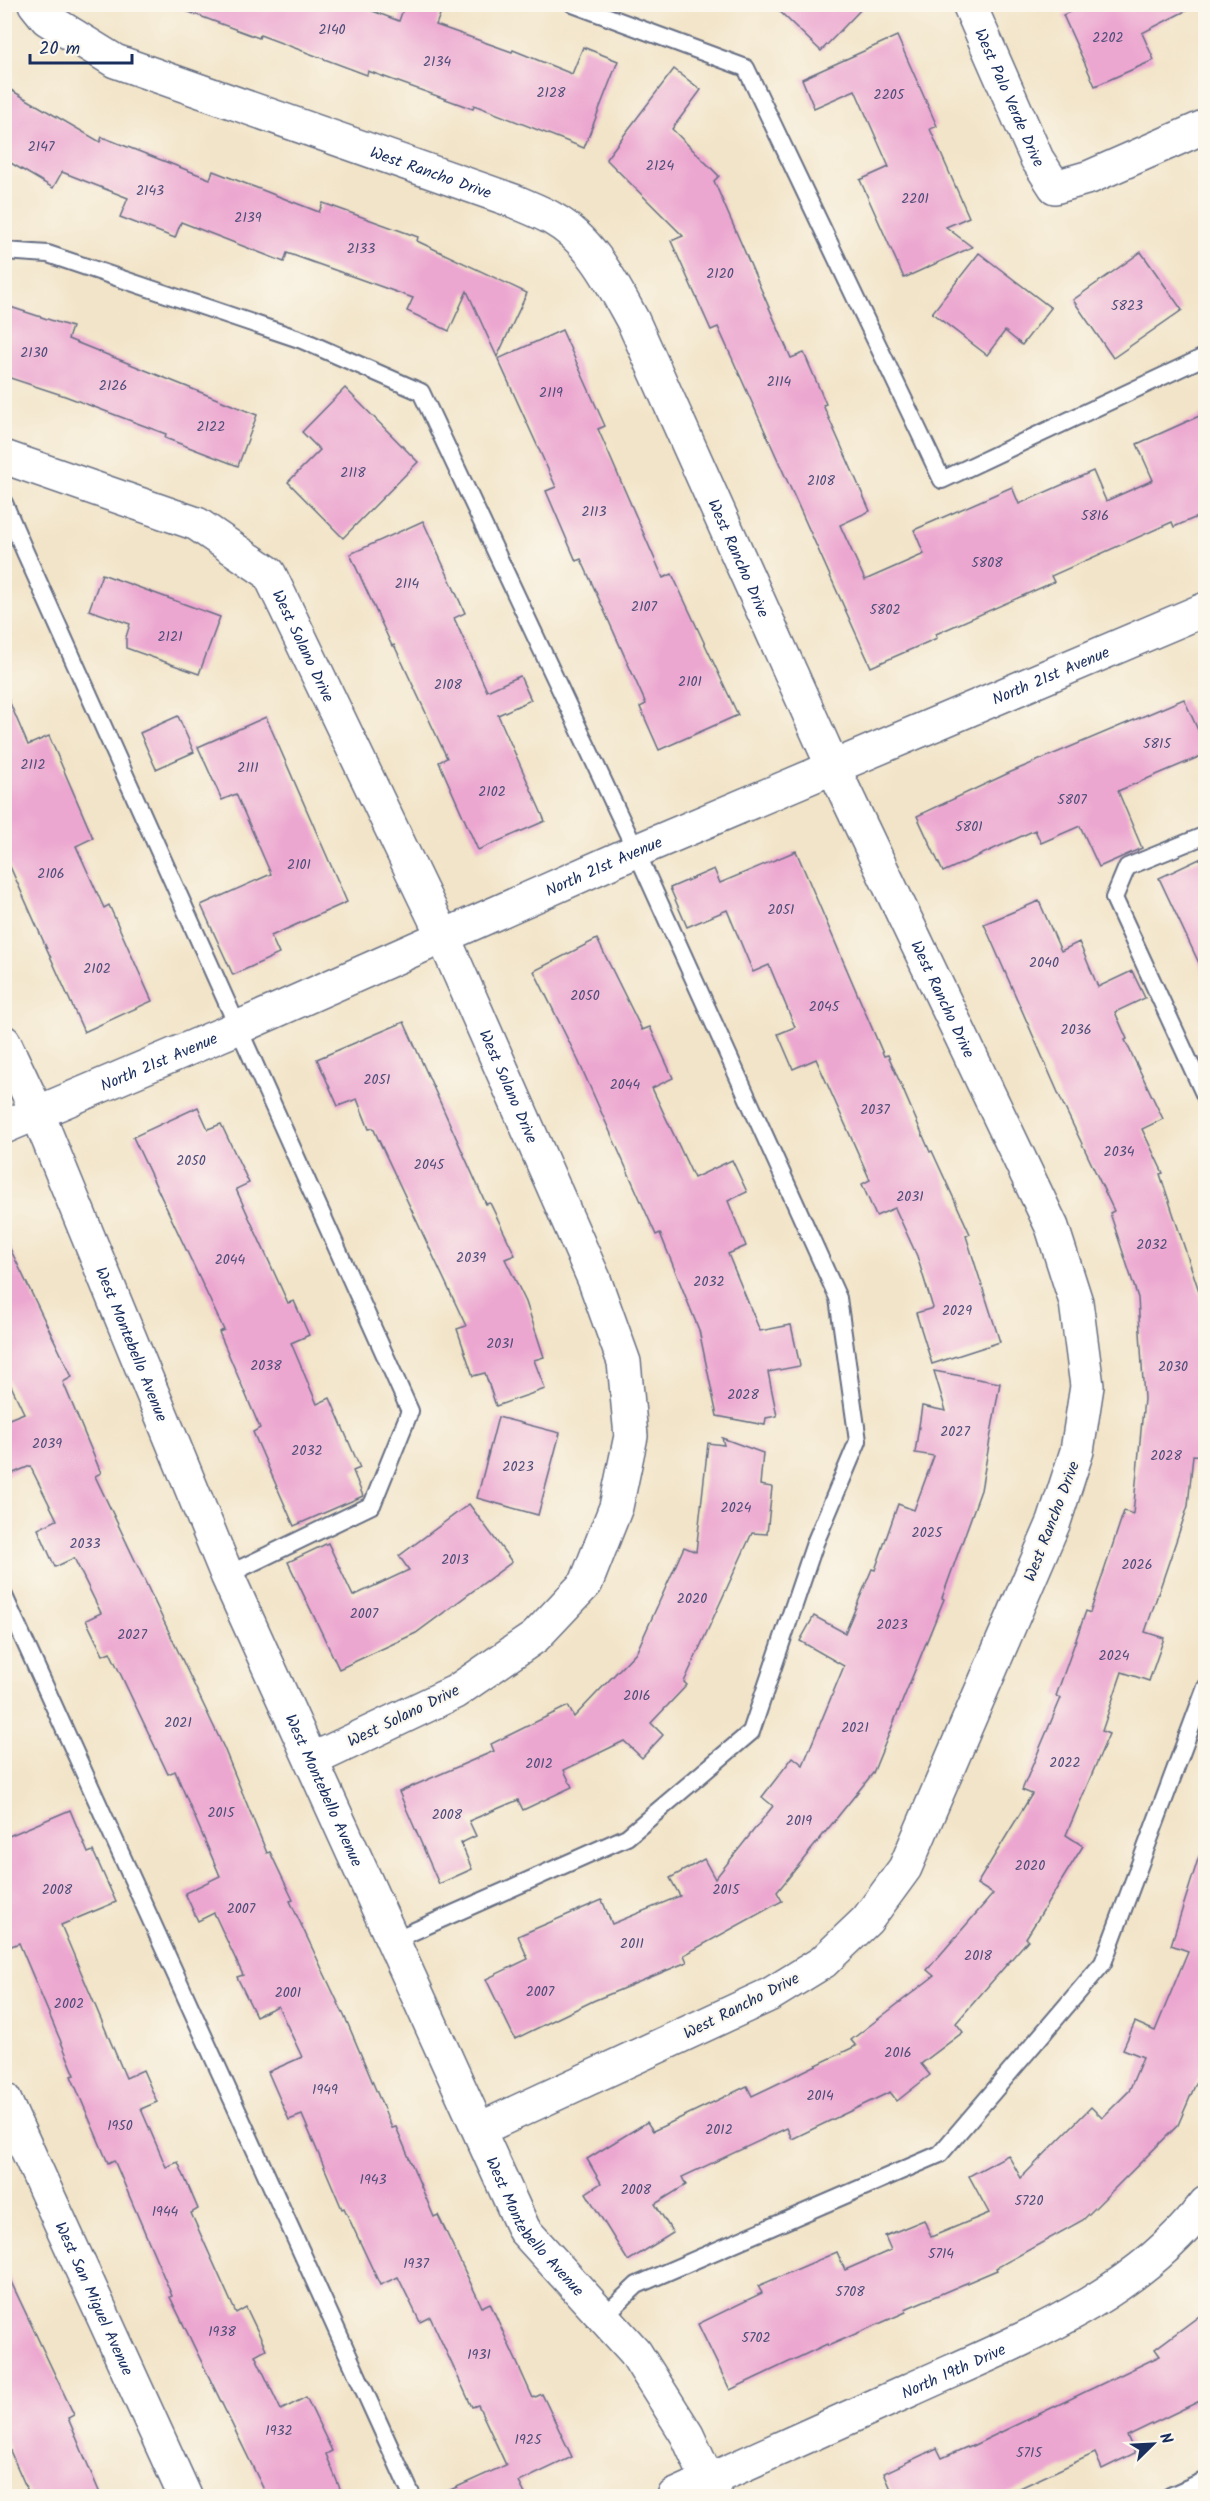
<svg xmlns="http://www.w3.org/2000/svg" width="1210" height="2501" viewBox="0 0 1210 2501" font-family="Kalam,sans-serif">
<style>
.building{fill:#eca7d0}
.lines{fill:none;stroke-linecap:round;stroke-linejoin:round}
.lane-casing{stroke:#666e83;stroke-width:20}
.street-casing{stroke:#666e83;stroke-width:36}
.secondary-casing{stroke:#666e83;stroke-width:36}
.lane{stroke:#fff;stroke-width:16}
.street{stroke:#fff;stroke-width:33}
.secondary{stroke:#fff;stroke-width:33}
.labels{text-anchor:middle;stroke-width:4.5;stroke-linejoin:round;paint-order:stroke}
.number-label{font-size:14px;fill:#4f4d7a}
.street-label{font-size:16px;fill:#1b2f5e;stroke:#fbf7ec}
</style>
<rect width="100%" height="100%" fill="#fbf7ec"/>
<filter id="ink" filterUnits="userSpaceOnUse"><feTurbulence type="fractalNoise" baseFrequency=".0167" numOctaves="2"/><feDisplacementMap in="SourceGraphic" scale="12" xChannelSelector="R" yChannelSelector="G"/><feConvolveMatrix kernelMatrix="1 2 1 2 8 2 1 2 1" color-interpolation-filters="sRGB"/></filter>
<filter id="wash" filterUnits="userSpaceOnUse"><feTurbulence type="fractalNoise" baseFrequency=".008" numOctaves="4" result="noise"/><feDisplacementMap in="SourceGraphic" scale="24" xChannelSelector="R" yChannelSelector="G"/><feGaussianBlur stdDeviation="1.35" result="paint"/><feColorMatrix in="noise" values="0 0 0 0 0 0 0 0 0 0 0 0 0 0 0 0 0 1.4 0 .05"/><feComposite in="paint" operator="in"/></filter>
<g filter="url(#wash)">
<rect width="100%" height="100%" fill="#f2e4c8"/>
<g id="blocks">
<g class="building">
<path d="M179,4H354L399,21L405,4H444L436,25L512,52L513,50L572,74L583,47L618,61L584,148L474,105L473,109L368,71L367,75L260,35L259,38L178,8Z"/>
<path d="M772,4H866L821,51Z"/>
<path d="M1086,4H1199L1142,33L1154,60L1095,86L1063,15Z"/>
<path d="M897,36L937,126L930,129L969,217L946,227L972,247L904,278L860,180L889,167L855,90L814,108L802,79Z"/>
<path d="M674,69L701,90L672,129L719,176L714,181L791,358L804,353L826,404L823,405L870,511L840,525L865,580L924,554L914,530L1012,487L1019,504L1093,471L1106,501L1153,480L1137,444L1206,413V513L1174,527L1172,522L1051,576L1054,582L936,634L937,638L871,667L718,327L711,330L671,241L683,236L606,159Z"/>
<path d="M4,86L100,142L102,137L210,179L213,171L319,212L323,203L418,237L417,241L527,293L497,357L467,291L449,331L407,311L413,298L287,253L284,262L181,222L175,238L120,217L128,198L62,172L53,188L4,159Z"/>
<path d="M1141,252L1182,310L1113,358L1073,300Z"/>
<path d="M979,253L1051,308L1022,345L1005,331L987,355L932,313Z"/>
<path d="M4,305L72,327L68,339L257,415L238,466L165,438L166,434L65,396L4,376Z"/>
<path d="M562,330L605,426L598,429L663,578L672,574L738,715L659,750L640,707L646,704L581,559L576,561L546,491L556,487L498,359Z"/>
<path d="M345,388L418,462L343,538L288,482L320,450L302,432Z"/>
<path d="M423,521L465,613L454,618L487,691L520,676L531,700L498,715L545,821L478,850L439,762L447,758L394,645L392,646L350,554Z"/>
<path d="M102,574L220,617L199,674L126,648V637L130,624L89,610Z"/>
<path d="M4,689L28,745L49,736L93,838L76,846L104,908L109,905L152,1001L84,1032L4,853Z"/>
<path d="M1184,699L1206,748V754L1118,791L1142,848L1099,867L1080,826L1041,843L1035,830L943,872L917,816L1011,772Z"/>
<path d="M178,716L194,752L156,769L140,733Z"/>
<path d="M266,717L347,902L271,936L279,954L233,975L201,905L271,874L236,794L222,800L198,747Z"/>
<path d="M796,851L884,1056L888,1055L930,1152L932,1151L970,1234L966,1236L1000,1342L932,1364L916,1313L933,1308L917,1256L895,1208L876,1216L862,1184L870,1180L816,1059L793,1069L778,1034L795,1027L769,965L753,972L727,910L687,927L670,888L714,869L720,883Z"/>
<path d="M1206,856V978L1159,878Z"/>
<path d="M1039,901L1061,951L1079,942L1098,987L1132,971L1145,998L1115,1012L1127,1039L1125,1040L1163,1119L1142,1129L1163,1173L1160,1174L1206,1312V1341H1203L1206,1456L1193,1455L1188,1506L1145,1632L1164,1638L1149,1681L1122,1672L1102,1731L1109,1734L1066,1835L1083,1846L1026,1938L1028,1940L956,2023L963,2032L921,2064L930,2075L897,2101L890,2092L792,2139L787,2128L682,2177L686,2185L655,2204L673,2233L628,2261L586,2193L601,2183L587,2159L647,2122L653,2131L747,2086L752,2096L856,2046L851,2040L934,1976L927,1970L993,1894L977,1884L1032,1794L1022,1790L1061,1698L1056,1696L1086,1611L1090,1613L1124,1511L1133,1514L1144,1399L1138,1298L1110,1213L1114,1211L1063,1104L984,924Z"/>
<path d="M597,939L642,1030L650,1027L673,1078L652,1088L694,1178L732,1160L747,1192L728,1201L746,1246L728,1254L760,1331L791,1325L800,1366L768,1372L777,1416L766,1418L765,1425L717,1416L699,1330L660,1233L656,1235L578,1060L534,971Z"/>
<path d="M404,1022L486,1204L490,1203L515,1255L505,1259L526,1302L544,1357L534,1360L545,1389L496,1406L485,1373L473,1376L457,1329L466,1326L373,1128L369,1129L357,1099L338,1106L317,1059Z"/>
<path d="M198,1107L208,1129L221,1124L249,1183L236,1189L288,1303L294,1301L309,1335L291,1343L317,1404L330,1398L360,1468L353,1471L363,1496L294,1526L253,1432L260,1428L219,1332L224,1330L133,1137Z"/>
<path d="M4,1236L72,1377L63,1382L101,1473L95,1476L224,1748L267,1853L270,1852L293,1900L290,1901L348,2024L392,2128L396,2127L434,2217L438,2215L482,2307L490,2303L533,2398L542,2394L572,2457L519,2482L526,2496H437L506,2465L478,2405L472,2407L430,2317L420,2322L398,2277L380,2285L344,2208L342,2209L302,2115L289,2120L268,2072L302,2057L278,2006L256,2016L237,1977L243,1975L214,1913L198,1921L185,1893L220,1876L175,1771L168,1774L110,1652L103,1655L86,1620L101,1613L74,1558L55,1567L38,1529L57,1520L30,1466L4,1477V1421L24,1413L4,1371Z"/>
<path d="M934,1371L1000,1383L981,1490L942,1598L944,1599L873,1773L777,1892L782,1901L684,1955L687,1962L593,2001L515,2039L486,1979L528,1959L518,1936L602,1900L612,1924L680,1896L670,1878L704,1859L715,1879L773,1806L762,1797L793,1757L803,1765L844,1666L800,1641L814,1616L845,1633L872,1569L875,1570L898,1504L914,1510L934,1456L915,1453L922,1406L946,1411Z"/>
<path d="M498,1417L560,1433L538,1515L477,1498Z"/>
<path d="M722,1438L763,1453L760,1485L772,1487L767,1534L752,1533L684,1682L687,1685L651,1723L663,1735L642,1758L624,1741L564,1770L572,1787L523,1810L518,1800L469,1821L476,1836L461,1843L472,1869L439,1884L399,1792L494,1751L491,1744L568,1706L574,1717L637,1651L684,1547L696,1552L708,1443L724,1445Z"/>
<path d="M469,1504L512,1562L416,1633L339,1669L288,1562L328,1543L353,1596L409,1570L399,1556Z"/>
<path d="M70,1810L88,1853L93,1851L116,1902L61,1925L126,2078L143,2070L157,2102L141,2109L166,2167L178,2162L198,2209L191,2213L236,2313L246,2307L266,2349L255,2355L281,2410L306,2397L332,2451L326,2454L343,2496H267L170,2297L172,2296L114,2160L108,2163L71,2076L75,2075L19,1943L4,1949V1838Z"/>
<path d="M1199,1856L1206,1857V2060L1178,2125L1083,2220L996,2268L997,2270L905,2309L906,2312L828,2346L827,2344L730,2390L698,2324L762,2293L758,2286L837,2252L845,2270L891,2250L885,2236L924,2220L931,2237L989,2213L969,2176L1008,2155L1021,2178L1091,2107L1102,2118L1129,2091L1143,2057L1123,2049L1135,2022L1155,2031L1188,1951L1171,1945Z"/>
<path d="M4,2267L74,2415L68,2418L101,2496H30L4,2437Z"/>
<path d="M1206,2311V2398L1127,2436L1135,2453L1102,2469L1095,2453L1003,2496H894L884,2473L937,2448L942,2458L967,2447L968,2448L1160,2356L1155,2349Z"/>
</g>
</g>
</g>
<g filter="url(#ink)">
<use href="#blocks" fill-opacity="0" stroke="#666e83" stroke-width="1.5"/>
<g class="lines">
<g class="lane-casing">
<g id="lane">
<path d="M573,4L746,68L942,480L1206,356"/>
<path d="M4,251L48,254L302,340L421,392L636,851L838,1298L858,1441L815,1543L751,1732L627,1837L394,1940"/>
<path d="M4,503L25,552L410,1411L372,1505L227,1575"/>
<path d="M1206,835L1127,867L1114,898L1206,1098"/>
<path d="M4,1596L412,2496"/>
<path d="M604,2316L637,2285L940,2154L1103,1963L1206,1687"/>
<path d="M1170,2496L1206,2480"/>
</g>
</g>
<g class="street-casing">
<g id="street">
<path id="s1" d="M35,4L47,19L115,61L514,201C527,207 541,212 553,219C592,241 612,283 633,321L833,767L1052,1227L1076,1302L1087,1386L1077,1451L1054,1522L905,1868L867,1920L823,1962L771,1994L480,2129"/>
<path id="s2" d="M969,4L1037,159L1055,187L1090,177L1206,126"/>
<path id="s3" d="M4,457L197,524L269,573L443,936L594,1279L624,1362L631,1436L616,1507L586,1583L535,1637L455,1692L312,1760"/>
<path id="s4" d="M4,1042L37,1112L227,1575L524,2230L635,2352L687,2435L715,2496"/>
<path id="s5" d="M4,2099L185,2496"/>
<path id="s6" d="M674,2496C753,2461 831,2425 910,2390C1015,2342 1133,2299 1206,2203"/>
</g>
</g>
<g class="secondary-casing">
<g id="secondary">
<path id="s7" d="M4,1127L237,1028L636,851L1206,609"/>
</g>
</g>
<use href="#lane" class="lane"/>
<use href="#street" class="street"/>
<use href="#secondary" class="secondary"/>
</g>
</g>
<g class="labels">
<g class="number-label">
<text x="332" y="34">2140</text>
<text x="1108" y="42">2202</text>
<text x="437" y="66">2134</text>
<text x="551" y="97">2128</text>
<text x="889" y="99">2205</text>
<text x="41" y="151">2147</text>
<text x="660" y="170">2124</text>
<text x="150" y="195">2143</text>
<text x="915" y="203">2201</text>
<text x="248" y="222">2139</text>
<text x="361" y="253">2133</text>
<text x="720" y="278">2120</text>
<text x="1127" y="310">5823</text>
<text x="34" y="357">2130</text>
<text x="779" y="386">2114</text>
<text x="113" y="390">2126</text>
<text x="551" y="397">2119</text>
<text x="211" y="431">2122</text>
<text x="353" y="477">2118</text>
<text x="821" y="485">2108</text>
<text x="594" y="516">2113</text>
<text x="1095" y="520">5816</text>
<text x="987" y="567">5808</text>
<text x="407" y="588">2114</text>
<text x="644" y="611">2107</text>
<text x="885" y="614">5802</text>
<text x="170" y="641">2121</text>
<text x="690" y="686">2101</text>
<text x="448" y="689">2108</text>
<text x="1157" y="748">5815</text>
<text x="33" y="769">2112</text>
<text x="248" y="772">2111</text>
<text x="492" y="796">2102</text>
<text x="1072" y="804">5807</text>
<text x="969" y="831">5801</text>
<text x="299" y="869">2101</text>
<text x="51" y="878">2106</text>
<text x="781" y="914">2051</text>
<text x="1044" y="967">2040</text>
<text x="97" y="973">2102</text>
<text x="585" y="1000">2050</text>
<text x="824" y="1011">2045</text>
<text x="1076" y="1034">2036</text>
<text x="377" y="1084">2051</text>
<text x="625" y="1089">2044</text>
<text x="875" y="1114">2037</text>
<text x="1119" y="1156">2034</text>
<text x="191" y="1165">2050</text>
<text x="429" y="1169">2045</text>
<text x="910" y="1201">2031</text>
<text x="1152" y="1249">2032</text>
<text x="471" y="1262">2039</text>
<text x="230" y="1264">2044</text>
<text x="709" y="1286">2032</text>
<text x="957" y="1315">2029</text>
<text x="500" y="1348">2031</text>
<text x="266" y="1370">2038</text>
<text x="1173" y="1371">2030</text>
<text x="743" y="1399">2028</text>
<text x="955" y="1436">2027</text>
<text x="47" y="1448">2039</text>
<text x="307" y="1455">2032</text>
<text x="1166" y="1460">2028</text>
<text x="518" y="1471">2023</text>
<text x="736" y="1512">2024</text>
<text x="927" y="1537">2025</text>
<text x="85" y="1548">2033</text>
<text x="455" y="1564">2013</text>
<text x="1137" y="1569">2026</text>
<text x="692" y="1603">2020</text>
<text x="364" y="1618">2007</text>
<text x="892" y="1629">2023</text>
<text x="132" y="1639">2027</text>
<text x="1114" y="1660">2024</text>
<text x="637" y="1700">2016</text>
<text x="178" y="1727">2021</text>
<text x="855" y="1732">2021</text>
<text x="1065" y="1767">2022</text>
<text x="539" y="1768">2012</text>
<text x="221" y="1817">2015</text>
<text x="447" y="1819">2008</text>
<text x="799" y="1825">2019</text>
<text x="1030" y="1870">2020</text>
<text x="57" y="1894">2008</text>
<text x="726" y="1894">2015</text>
<text x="241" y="1913">2007</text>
<text x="632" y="1948">2011</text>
<text x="978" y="1960">2018</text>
<text x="540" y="1996">2007</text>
<text x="288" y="1997">2001</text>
<text x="69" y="2008">2002</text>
<text x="898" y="2057">2016</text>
<text x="325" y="2094">1949</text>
<text x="820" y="2100">2014</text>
<text x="120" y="2130">1950</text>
<text x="719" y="2134">2012</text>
<text x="373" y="2184">1943</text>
<text x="636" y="2194">2008</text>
<text x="1029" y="2205">5720</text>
<text x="165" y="2216">1944</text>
<text x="941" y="2258">5714</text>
<text x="416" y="2268">1937</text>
<text x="850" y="2296">5708</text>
<text x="222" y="2336">1938</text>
<text x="756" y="2342">5702</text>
<text x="479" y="2359">1931</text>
<text x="279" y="2435">1932</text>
<text x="528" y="2444">1925</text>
<text x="1029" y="2457">5715</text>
</g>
<g class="street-label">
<text dy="6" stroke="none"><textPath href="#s2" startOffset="102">West Palo Verde Drive</textPath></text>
<text dy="6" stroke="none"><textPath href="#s1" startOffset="434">West Rancho Drive</textPath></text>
<text dy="6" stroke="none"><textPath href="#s1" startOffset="956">West Rancho Drive</textPath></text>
<text dy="6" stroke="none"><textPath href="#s3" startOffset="372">West Solano Drive</textPath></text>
<text dy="6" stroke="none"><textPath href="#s7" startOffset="1140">North 21st Avenue</textPath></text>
<text dy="6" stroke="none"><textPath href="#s7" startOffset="654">North 21st Avenue</textPath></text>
<text dy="6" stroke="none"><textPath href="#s1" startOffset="1442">West Rancho Drive</textPath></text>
<text dy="6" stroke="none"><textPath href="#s7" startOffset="168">North 21st Avenue</textPath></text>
<text dy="6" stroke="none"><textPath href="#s3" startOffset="858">West Solano Drive</textPath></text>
<text dy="6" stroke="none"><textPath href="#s4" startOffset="328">West Montebello Avenue</textPath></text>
<text transform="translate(1051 1521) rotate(-69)" y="6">West Rancho Drive</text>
<text transform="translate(403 1715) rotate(-26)" y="6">West Solano Drive</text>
<text dy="6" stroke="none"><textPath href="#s4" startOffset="814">West Montebello Avenue</textPath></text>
<text transform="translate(741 2005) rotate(-27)" y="6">West Rancho Drive</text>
<text dy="6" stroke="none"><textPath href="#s4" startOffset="1300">West Montebello Avenue</textPath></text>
<text dy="6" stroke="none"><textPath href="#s5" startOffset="219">West San Miguel Avenue</textPath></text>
<text dy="6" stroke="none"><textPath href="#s6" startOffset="306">North 19th Drive</textPath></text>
</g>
</g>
<rect width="1210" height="2501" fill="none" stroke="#fbf7ec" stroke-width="24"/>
<g transform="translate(1153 2444) rotate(66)" stroke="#fbf7ec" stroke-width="4.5" paint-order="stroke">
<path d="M0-4.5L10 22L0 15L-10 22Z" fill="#1b2f5e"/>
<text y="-9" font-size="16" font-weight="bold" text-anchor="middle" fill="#1b2f5e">N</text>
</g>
<path d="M30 54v9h102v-9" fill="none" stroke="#1b2f5e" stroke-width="3"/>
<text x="39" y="54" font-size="18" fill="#1b2f5e" stroke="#fbf7ec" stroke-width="4.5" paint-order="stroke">20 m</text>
</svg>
